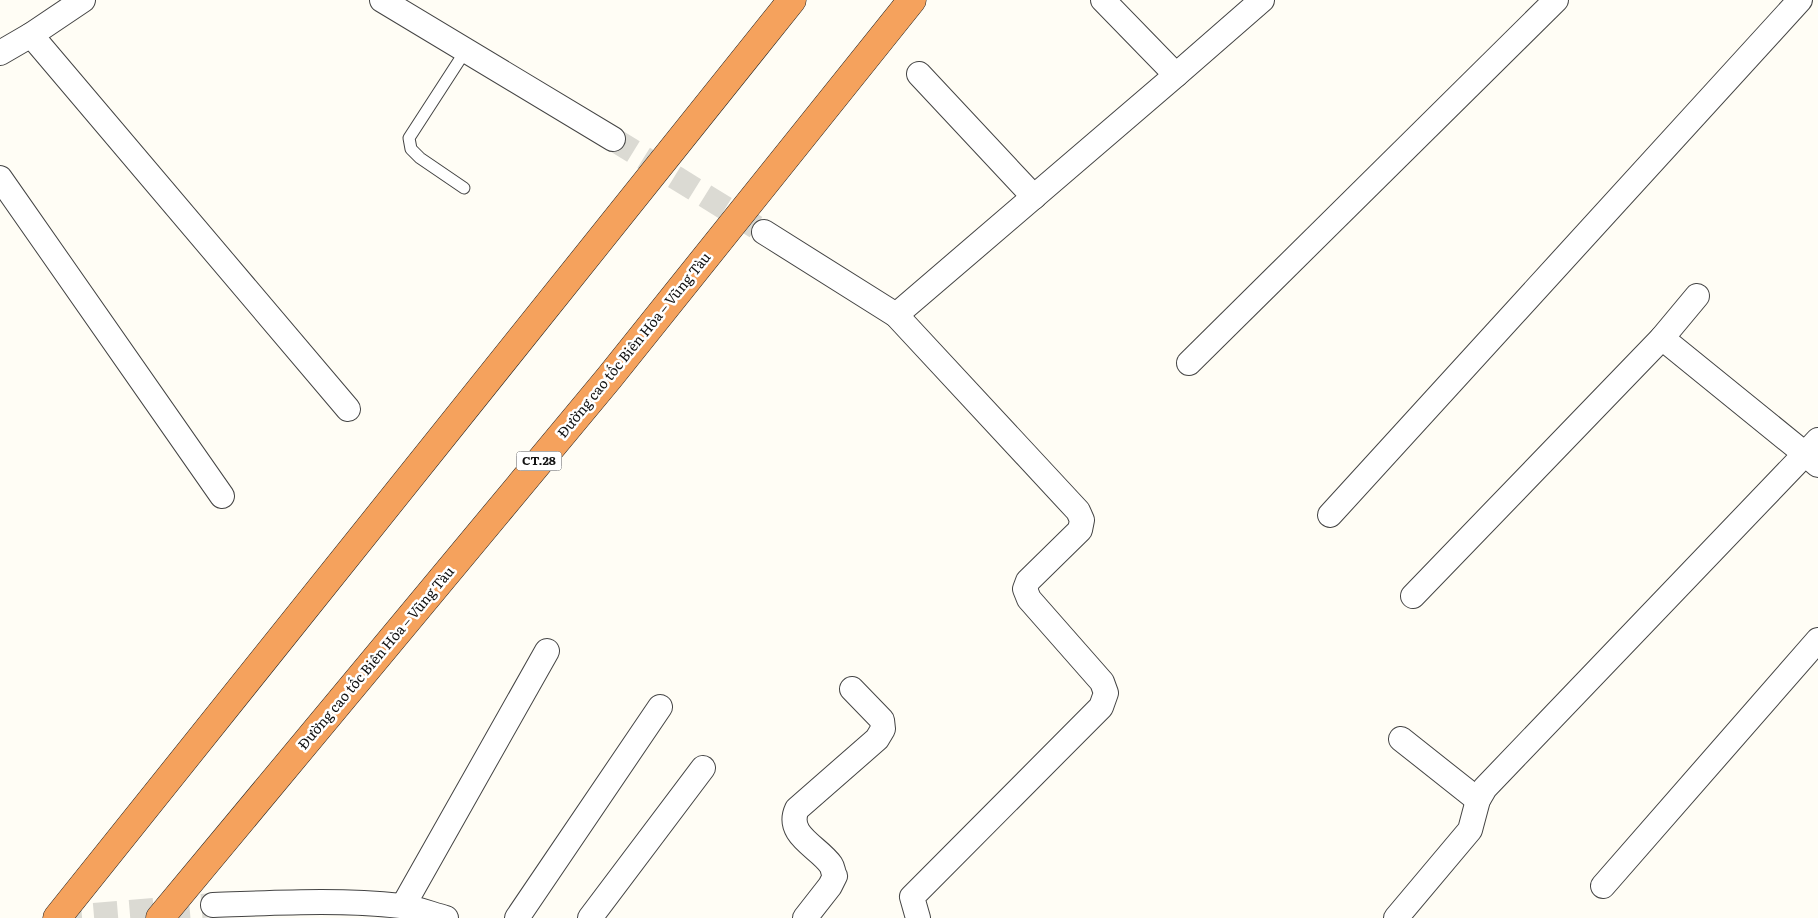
<svg xmlns="http://www.w3.org/2000/svg" width="1818" height="918" viewBox="0 0 1818 918" font-family="Literata,serif">
<style>
.lines{fill:none;stroke-linecap:round;stroke-linejoin:round}
.street-tunnel{stroke:#dbdad3;stroke-width:24;stroke-dasharray:24 12;stroke-linecap:butt}
.lane-casing{stroke:#444;stroke-width:13}
.street-casing{stroke:#444;stroke-width:26}
.highway-casing{stroke:#222;stroke-width:29}
.lane{stroke:#fff;stroke-width:11}
.street{stroke:#fff;stroke-width:24}
.highway{stroke:#f5a25d;stroke-width:28}
.labels{text-anchor:middle;stroke-width:5;stroke-linejoin:round;paint-order:stroke}
.shield{fill:#fff;stroke:#585858;stroke-width:1}
.shield-label{font-size:12px;font-weight:bold;fill:#111}
.street-label{font-size:14px;fill:#111;stroke:#fff}
</style>
<rect width="100%" height="100%" fill="#fffdf5"/>
<g class="lines">
<g class="street-tunnel">
<path d="M613,139L764,232"/>
<path d="M58,918L213,905"/>
</g>
<g class="lane-casing">
<path id="lane" d="M464,188L420,158L411,149L409,138L466,50"/>
</g>
<g class="street-casing">
<g id="street">
<path d="M382,0L613,139"/>
<path d="M1103,0L1176,75"/>
<path d="M31,35L348,409"/>
<path d="M0,53L31,35L83,0"/>
<path d="M919,74L1034,197"/>
<path d="M0,178L222,496"/>
<path d="M764,232L896,315L1078,511L1082,520L1080,530L1028,581L1025,589L1029,599L1102,682L1106,693L1101,707L912,897L918,918"/>
<path d="M896,315L1176,75L1262,0"/>
<path d="M1662,338L1697,296"/>
<path d="M1189,363L1556,0"/>
<path d="M1330,515L1800,0"/>
<path d="M1413,596L1662,338L1805,454L1818,440"/>
<path d="M1401,739L1478,800"/>
<path d="M1603,886L1818,640"/>
<path d="M213,905C275,903 339,899 401,906C416,908 431,914 446,918"/>
<path d="M403,906L547,651"/>
<path d="M517,918L660,707"/>
<path d="M590,918L703,768"/>
<path d="M805,918L830,886L835,876C833,873 833,868 831,865C819,847 785,835 797,809L877,739L883,729L882,720L852,689"/>
<path d="M1396,918L1470,830L1478,800L1485,788L1805,454L1818,465"/>
</g>
</g>
<g class="highway-casing">
<g id="highway">
<path d="M57,918L792,0"/>
<path d="M160,918L609,378L912,0"/>
</g>
</g>
<use href="#lane" class="lane"/>
<use href="#street" class="street"/>
<use href="#highway" class="highway"/>
</g>
<g class="labels">
<rect class="shield" x="516.5" y="451.5" width="45" height="19" rx="4"/>
<g class="shield-label">
<text x="539" y="465">CT.28</text>
</g>
<g class="street-label">
<text transform="translate(634 345) rotate(-51)" y="5">Đường cao tốc Biên Hòa – Vũng Tàu</text>
<text transform="translate(376 658) rotate(-50)" y="5">Đường cao tốc Biên Hòa – Vũng Tàu</text>
</g>
</g>
</svg>
